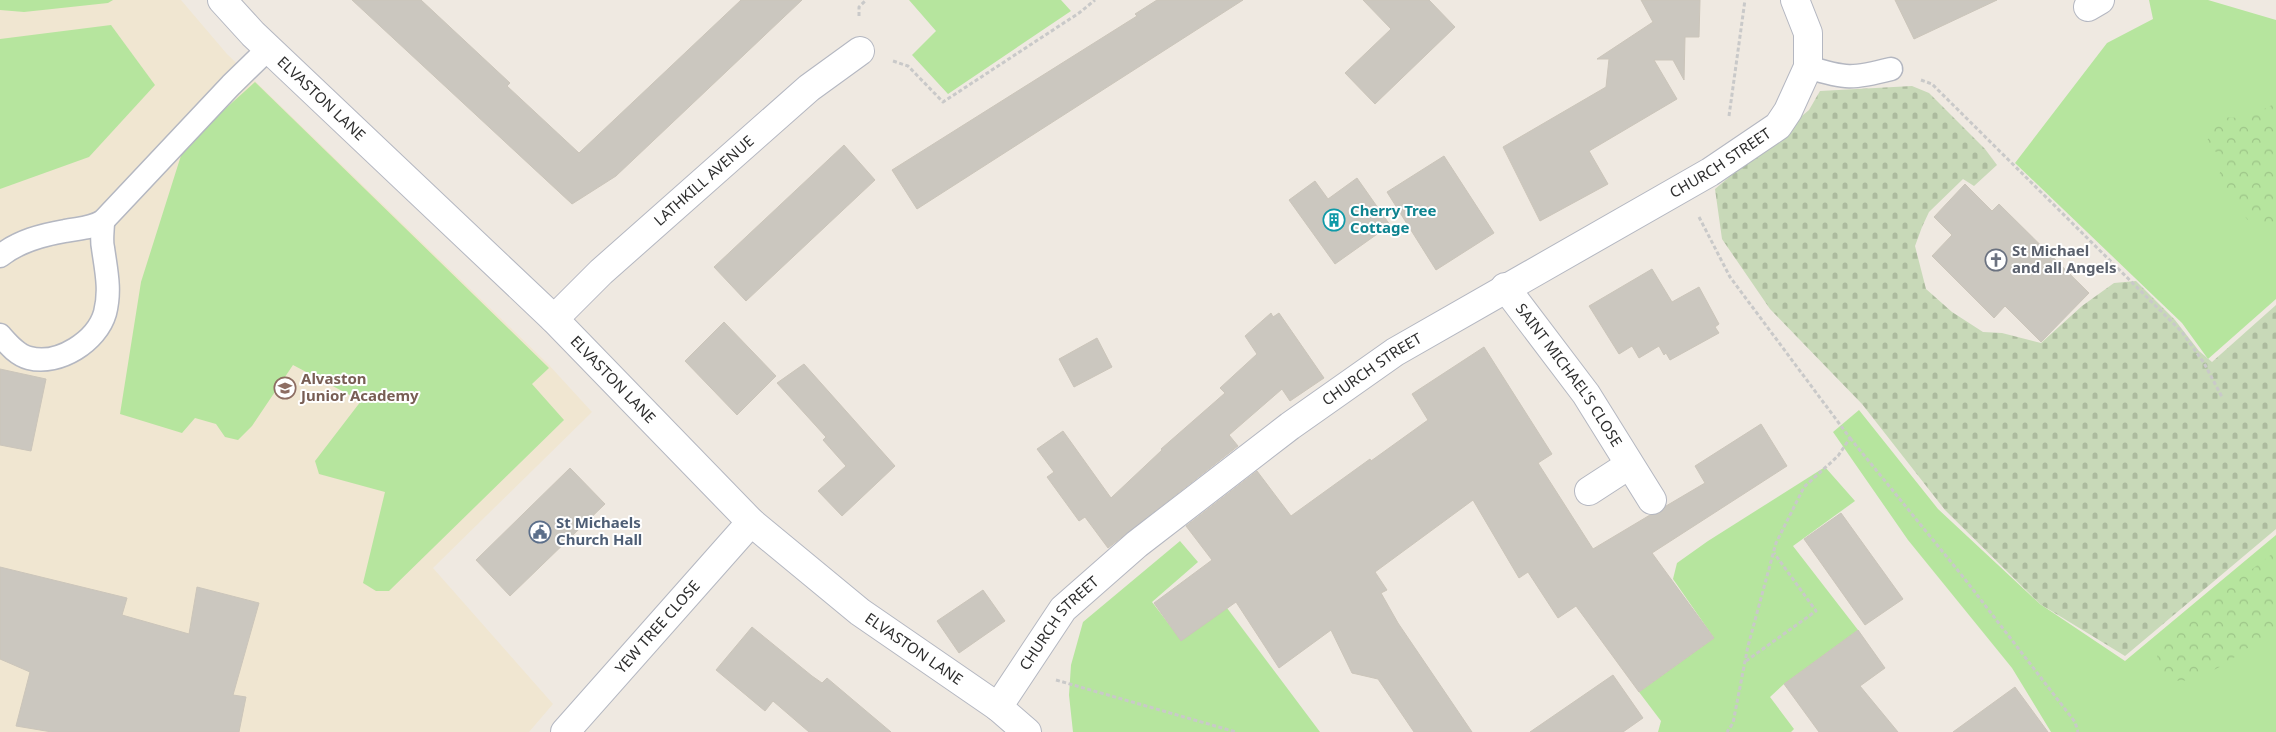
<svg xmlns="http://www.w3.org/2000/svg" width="2276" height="732" viewBox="0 0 2276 732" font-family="'Noto Sans',sans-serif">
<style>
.education{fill:#f0e6d1}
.green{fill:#b6e59e}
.forest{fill:url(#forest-crowns)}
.cemetery{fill:url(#cemetery-stones)}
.building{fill:#cbc7bf;stroke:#cbc5ba}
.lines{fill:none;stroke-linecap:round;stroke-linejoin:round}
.service-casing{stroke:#b4b7c1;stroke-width:25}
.minor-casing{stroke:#b4b7c1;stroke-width:30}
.tertiary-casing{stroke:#b4b7c1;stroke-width:30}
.path{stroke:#c9c9c9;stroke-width:3;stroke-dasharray:4 2.5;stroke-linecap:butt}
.service{stroke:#fff;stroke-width:22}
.minor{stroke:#fff;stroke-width:28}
.tertiary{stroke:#fff;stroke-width:28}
.labels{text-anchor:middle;stroke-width:4;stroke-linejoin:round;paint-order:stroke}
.street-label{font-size:15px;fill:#2e2e2e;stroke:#fff}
.culture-label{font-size:15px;font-weight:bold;fill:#0d838f;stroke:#fff;text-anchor:start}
.worship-label{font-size:15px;font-weight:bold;fill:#5b616d;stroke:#fff;text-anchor:start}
.education-label{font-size:15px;font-weight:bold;fill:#785e54;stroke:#fff;text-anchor:start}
.service-label{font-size:15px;font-weight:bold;fill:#4e5e75;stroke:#fff;text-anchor:start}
</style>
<defs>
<pattern id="forest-crowns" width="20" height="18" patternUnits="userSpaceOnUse" patternTransform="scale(1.25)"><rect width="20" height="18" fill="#b6e59e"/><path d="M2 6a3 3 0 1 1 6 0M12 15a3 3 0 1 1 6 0" fill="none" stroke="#9dc588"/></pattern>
<pattern id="cemetery-stones" width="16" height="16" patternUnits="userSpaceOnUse" patternTransform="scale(1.25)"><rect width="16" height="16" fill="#c8d9b8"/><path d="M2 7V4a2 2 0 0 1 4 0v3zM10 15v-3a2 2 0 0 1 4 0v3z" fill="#acbb9e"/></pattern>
</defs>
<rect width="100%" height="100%" fill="#efe9e1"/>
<path class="education" d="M0,0H181L227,54L548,364L592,412L433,568L553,704L529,732H0Z"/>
<g class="green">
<path d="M0,0H113L108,3L24,12L0,10Z"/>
<path d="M909,0H1061L1071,11L948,94L912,55L936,31Z"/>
<path d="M2149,0H2208L2276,20V299L2208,359L2182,323L2015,163L2107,43L2153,19Z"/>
<path d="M111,25L155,85L89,157L0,189V39Z"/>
<path d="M255,82L549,368L532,384L564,420L389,591H376L363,583L385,492L319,474L315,461L361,401L293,365L252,426L238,440L225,437L216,424L195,418L182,433L120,414L141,282L184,146Z"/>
<path d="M1859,410L1938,509L2040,604L2125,661L2276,535V732H2051L2012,668L1908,540L1833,432Z"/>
<path d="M1825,467L1855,501L1793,546L1858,630L1784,684L1770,697L1794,729L1791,732H1658L1661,721L1639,692L1714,638L1673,579L1677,563L1708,541Z"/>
<path d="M1180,541L1198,562L1152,602L1181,640L1227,608L1320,732H1073L1069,695L1071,665L1083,622Z"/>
</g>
<g class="forest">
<path d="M2276,103V231L2272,233L2251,224L2217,181L2224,161L2207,142L2215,117L2246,118Z"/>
<path d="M2276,551V627C2253,644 2221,670 2194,679C2184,682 2169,681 2159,678L2157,654L2186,619Z"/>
</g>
<path class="cemetery" d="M1912,86L1929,93L1985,149L1997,165L1974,186L1963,179L1929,212L1922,227L1915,246L1926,289L1952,312L1983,332L2002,333L2041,343L2082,306L2114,283L2136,281L2175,320L2199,351L2212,362L2276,305V529L2125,656L2040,604L1945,510L1862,404L1770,309L1722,239L1715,189L1809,110L1820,91Z"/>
<g class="building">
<path d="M352,0H421L510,83L507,86L579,153L741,0H802L616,176L572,204Z"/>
<path d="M1157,0H1243L917,209L892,170L1137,16L1135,14Z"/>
<path d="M1363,0H1429L1455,27L1375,104L1345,73L1391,29Z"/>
<path d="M1641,0H1700L1699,37H1685L1684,80L1673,60H1654L1677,99L1589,151L1608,184L1540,221L1503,147L1606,87L1609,59H1597L1653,22Z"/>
<path d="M1895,0H1997L1914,39Z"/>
<path d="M844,145L875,180L746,301L714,267Z"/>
<path d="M1444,156L1494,233L1436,270L1387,192Z"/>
<path d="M1357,178L1390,225L1335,264L1289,200L1315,181L1328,199Z"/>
<path d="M1965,184L1992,211L1999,204L2089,293L2041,342L2005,306L1994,318L1932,256L1952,235L1934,217Z"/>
<path d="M1652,269L1672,302L1699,287L1719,324L1715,327L1719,333L1670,360L1666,353L1664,355L1659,346L1639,358L1632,346L1619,354L1589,306Z"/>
<path d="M1271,313L1273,317L1279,313L1324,378L1290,401L1282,389L1229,435L1238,446L1108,548L1085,517L1079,521L1047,477L1054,472L1037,449L1063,431L1111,498L1162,450L1161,449L1225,393L1220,388L1257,354L1245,336Z"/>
<path d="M724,322L776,376L737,415L685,361Z"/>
<path d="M1097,338L1112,367L1074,387L1059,359Z"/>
<path d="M1484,347L1552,454L1538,463L1593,549L1650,515L1660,513L1666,506L1705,483L1695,466L1761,424L1787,466L1652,553L1714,638L1639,692L1576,606L1558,618L1528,572L1519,578L1473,500L1375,572L1387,590L1381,593L1398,623L1472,732H1414L1378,679L1352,673L1331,630L1279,668L1236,602L1181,641L1154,603L1212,560L1186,526L1257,471L1291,516L1370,459L1371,461L1428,420L1412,394Z"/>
<path d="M804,364L895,466L842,516L818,491L846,466L823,440L826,437L777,383Z"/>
<path d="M0,369L46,379L31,451L0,445Z"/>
<path d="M570,468L605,504L510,596L476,560Z"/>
<path d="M1841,513L1903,599L1865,625L1804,539Z"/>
<path d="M0,567L127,598L122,615L189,634L197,587L259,603L233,695L246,697L239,732H52L16,726L30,672L0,659Z"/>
<path d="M983,590L1005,621L959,653L937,621Z"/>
<path d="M752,627L812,676L822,683L827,678L891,732H809L773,701L765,711L716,670Z"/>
<path d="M1858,630L1885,668L1860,686L1898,732H1819L1784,684Z"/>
<path d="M1613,675L1643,718L1623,732H1530Z"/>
<path d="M2015,687L2048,732H1953Z"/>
</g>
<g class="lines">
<g class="service-casing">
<g id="service">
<path d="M1808,67C1846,79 1852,79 1891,69"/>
<path d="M0,256C19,241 42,235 65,231C79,228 90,229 103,221L231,85L268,49"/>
<path d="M0,335C8,344 17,355 29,358C59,366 97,341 105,313C111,290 106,270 103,248C101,240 103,230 103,221"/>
</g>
</g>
<g class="minor-casing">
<g id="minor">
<path d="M2088,7L2100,0"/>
<path id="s1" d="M1505,287L1586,394L1652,500"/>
<path id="s2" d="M554,319L601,272L809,88L860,51"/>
<path d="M1589,491L1629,465"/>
<path id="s3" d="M998,707L1063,609L1137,544L1290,426L1395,352L1710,172L1778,126L1788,111L1808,67V33L1795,0"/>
<path id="s4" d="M565,732L751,522"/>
</g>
</g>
<g class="tertiary-casing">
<g id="tertiary">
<path id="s5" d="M222,0L253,34L554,319L751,522L860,612L998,707L1027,732"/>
</g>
</g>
<g class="path">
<path d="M859,16V7L866,0"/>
<path d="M893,61L908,66L943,102L1079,13L1095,0"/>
<path d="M1921,80L1932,84L2182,332L2204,363L2222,397"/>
<path d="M1729,116L1745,0"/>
<path d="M1699,217L1730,277L1850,438L1838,456L1804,487L1776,543L1748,646L1733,723L1727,732"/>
<path d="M1850,438L1964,578L2075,722L2078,732"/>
<path d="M1746,661L1816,611L1774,553"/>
<path d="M1056,680L1236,732"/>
</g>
<use href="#service" class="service"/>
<use href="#minor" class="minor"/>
<use href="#tertiary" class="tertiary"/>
</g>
<defs>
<g id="building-ring" transform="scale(1.125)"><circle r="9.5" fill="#fff" stroke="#0f9aa8" stroke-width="1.5"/><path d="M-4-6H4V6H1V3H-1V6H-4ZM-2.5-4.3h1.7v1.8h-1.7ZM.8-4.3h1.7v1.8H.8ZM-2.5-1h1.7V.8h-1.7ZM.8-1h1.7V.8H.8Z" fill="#0f9aa8"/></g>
<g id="church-ring" transform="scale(1.125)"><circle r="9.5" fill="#fff" stroke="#6b7280" stroke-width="1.5"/><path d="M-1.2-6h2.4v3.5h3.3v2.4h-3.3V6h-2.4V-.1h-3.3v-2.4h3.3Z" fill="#6b7280"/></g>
<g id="school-ring" transform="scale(1.125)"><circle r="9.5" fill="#fff" stroke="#8d6e63" stroke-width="1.5"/><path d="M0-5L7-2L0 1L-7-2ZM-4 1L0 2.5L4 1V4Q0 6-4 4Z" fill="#8d6e63"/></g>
<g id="civic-ring" transform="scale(1.125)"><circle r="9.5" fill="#fff" stroke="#5c6f8a" stroke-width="1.5"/><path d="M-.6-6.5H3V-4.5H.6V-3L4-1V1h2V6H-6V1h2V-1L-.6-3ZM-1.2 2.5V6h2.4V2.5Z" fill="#5c6f8a"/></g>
</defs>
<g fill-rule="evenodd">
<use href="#building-ring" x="1334" y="220"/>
<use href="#church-ring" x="1996" y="260"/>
<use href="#school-ring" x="285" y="388"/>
<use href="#civic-ring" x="540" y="532"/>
</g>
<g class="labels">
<g class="street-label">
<text dy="5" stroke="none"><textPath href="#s5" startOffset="140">ELVASTON LANE</textPath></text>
<text dy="5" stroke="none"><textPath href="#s3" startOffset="914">CHURCH STREET</textPath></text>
<text dy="5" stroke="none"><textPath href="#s2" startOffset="204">LATHKILL AVENUE</textPath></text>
<text dy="5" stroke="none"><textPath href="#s3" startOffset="509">CHURCH STREET</textPath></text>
<text dy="5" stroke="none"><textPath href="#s1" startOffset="109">SAINT MICHAEL'S CLOSE</textPath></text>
<text dy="5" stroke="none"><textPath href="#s5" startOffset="545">ELVASTON LANE</textPath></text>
<text dy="5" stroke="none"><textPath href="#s3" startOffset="104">CHURCH STREET</textPath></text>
<text dy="5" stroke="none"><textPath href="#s4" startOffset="140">YEW TREE CLOSE</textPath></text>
<text dy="5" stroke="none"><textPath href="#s5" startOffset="950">ELVASTON LANE</textPath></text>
</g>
<g class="culture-label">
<text x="1350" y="216">Cherry Tree<tspan x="1350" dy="17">Cottage</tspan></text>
</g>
<g class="worship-label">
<text x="2012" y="256">St Michael<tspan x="2012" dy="17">and all Angels</tspan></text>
</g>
<g class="education-label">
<text x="301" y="384">Alvaston<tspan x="301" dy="17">Junior Academy</tspan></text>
</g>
<g class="service-label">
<text x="556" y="528">St Michaels<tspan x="556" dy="17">Church Hall</tspan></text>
</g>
</g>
</svg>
